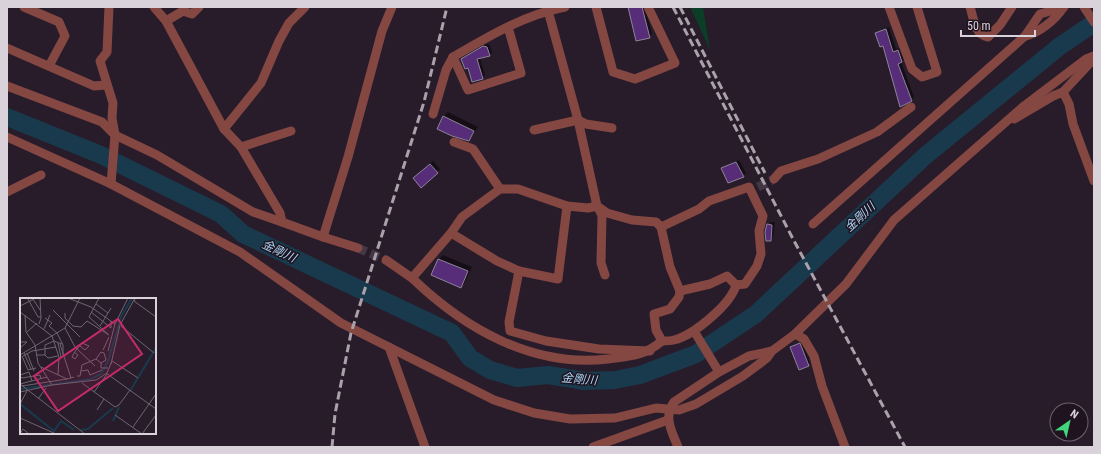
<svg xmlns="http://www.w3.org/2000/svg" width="1101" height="454" viewBox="0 0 1101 454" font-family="'Roboto Condensed','Noto Sans JP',sans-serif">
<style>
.green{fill:#0c3d27}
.shadow{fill:#0007}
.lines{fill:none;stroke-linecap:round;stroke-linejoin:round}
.river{stroke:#193a4d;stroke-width:18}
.building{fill:#572d79;stroke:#8d8497}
.minor-tunnel{stroke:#433745;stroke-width:9;stroke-dasharray:9 4.5;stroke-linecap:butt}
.minor{stroke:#844742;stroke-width:9}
.rail{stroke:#aaa1ab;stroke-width:3;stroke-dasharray:8 4;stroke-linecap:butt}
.labels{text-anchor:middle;stroke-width:3;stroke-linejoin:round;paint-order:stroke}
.water-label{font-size:12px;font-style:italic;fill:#abd8f6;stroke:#1f1320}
.inset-river{fill:none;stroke:#193a4d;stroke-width:2}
.inset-road{fill:none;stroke:#6f6571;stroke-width:1}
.view{fill:#c42b68;fill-opacity:0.15;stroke:#c42b68;stroke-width:2}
.inset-edge{fill:none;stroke:#dad2db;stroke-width:2}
</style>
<rect width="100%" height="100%" fill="#281c2a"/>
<path class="green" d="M690,7H703L710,50Z"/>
<g class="shadow">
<path d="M629,7H645L652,34L649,37Z"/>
<path d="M889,27L896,49L901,48L904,59L901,62L914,97L912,100L877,33Z"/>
<path d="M487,44L490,45L492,53L489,55L480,58L485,75L482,78L465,57Z"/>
<path d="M448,112L478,127L469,140L443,117Z"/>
<path d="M739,160L746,173L743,176L723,168Z"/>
<path d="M433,161L440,169L421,186L417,175Z"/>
<path d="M771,222H775L773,237L770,240L768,225Z"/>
<path d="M443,255L472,267L465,282L461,287L439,259Z"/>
<path d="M802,342L810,363L808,365L792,348Z"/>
</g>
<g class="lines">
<path class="river" d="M7,117L101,155L221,214L243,234L452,333L470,358L490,370L517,378L548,375L585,381L615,380L640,375L696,354L756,314L925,156L1060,46L1094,23"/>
</g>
<g class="building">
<path d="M628,7H642L650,38L636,41Z"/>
<path d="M886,29L893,52L898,50L902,62L898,64L912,101L900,107L883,46L880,47L875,33Z"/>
<path d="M483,46L487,47L490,56L477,59L483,79L472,82L468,68L465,69L461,59Z"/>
<path d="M443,116L474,131L469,141L452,136L437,129Z"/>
<path d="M736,162L744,177L728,183L721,168Z"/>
<path d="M430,164L438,173L421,188L413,178Z"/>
<path d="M767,224L772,225L771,241H766L765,232Z"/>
<path d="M438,259L468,271L461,288L431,275Z"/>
<path d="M800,343L809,366L799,370L790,347Z"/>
</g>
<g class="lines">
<g class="minor-tunnel">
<path d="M758,187L774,179"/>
<path d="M358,248L386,260"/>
</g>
<g class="minor">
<path d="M24,7L59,22L65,36L49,66"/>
<path d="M109,7L107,52L100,61L113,103L112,118L115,135L111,184"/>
<path d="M154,7L166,21L224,129L241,147L280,213L282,222L323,237L358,248"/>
<path d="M547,7L578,120L597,206L602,215L601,263L605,275"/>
<path d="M596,7L613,72L635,79L675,63L648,7"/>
<path d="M889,7L912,69L922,77L937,72L917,7"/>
<path d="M970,7C974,19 974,34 988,37L1000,25L1012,7"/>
<path d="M1084,7L1094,22"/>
<path d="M166,21L183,11L192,14L199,7"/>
<path d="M508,27L521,73L468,90L453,57C489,36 524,15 565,7"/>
<path d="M1025,36C1039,33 1055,20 1063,8"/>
<path d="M7,48L94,86L106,85"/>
<path d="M1094,56L1090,63L1063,92L1069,104L1073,124L1094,181"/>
<path d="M7,86L102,122L115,135L157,155L253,212L282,222"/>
<path d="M433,114L446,70L453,57"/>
<path d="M1014,119L1053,96L1063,92"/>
<path d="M224,129L261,83L279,41L289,23L305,7"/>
<path d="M534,130L578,120L586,124L612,128"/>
<path d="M7,137L111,184L240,252L341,323L494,400L534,413L570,419L615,418L656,408L679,410L696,404L743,376L767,358L772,351"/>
<path d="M454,142L473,149L500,189"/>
<path d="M241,147L291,131"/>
<path d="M774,179L781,171L818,159L877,132L911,107"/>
<path d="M7,192L41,175"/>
<path d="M813,224L1025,36L1040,14L1064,7"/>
<path d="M661,227L699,209L709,201L749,187L763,216L759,231L761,254L757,266L745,284L736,285L727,276L710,284L680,291"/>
<path d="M451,233L497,261L519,271L509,322L510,331L546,341L599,349L650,351"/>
<path d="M323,237L348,157L382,31L392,7"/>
<path d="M386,260L412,278L451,233L462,217L500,189H518L567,206L588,208L597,206L607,213L632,220L656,222L661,227L670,267L680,291L679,297L670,309L654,314L656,330L662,341C666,341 670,341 674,340C694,335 731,304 736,285"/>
<path d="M519,271L558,279L567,206"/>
<path d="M412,278C465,329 533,368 608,359C631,356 644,356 662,341"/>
<path d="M694,331L719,372"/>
<path d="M795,334L804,339L814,356L822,386L845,447"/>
<path d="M389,347L425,447"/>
<path d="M593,447L668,420"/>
<path d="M678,447C672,432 663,417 674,402L719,372L749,356L772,351L795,334L846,284L894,220L1024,106L1086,59L1094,56"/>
</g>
<g class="rail">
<path d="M673,7L792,237L905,447"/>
<path d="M680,7L765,173"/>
<path d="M332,447L335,414L351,333L424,102L447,7"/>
</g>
</g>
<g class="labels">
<g class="water-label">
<text transform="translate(860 217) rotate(-43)" y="4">金剛川</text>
<text transform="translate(279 251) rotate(25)" y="4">金剛川</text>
<text transform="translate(579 379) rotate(5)" y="4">金剛川</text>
</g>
</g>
<g transform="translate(20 298)">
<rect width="136" height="136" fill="#281c2a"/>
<path class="inset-river" d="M0,91L71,81L81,76L88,63L101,19L112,0M110,93L136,50M0,106L34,133L41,123L54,132M93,123L99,109M61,132L68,131L93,110"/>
<path class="inset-road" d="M48,0L71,9L95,26M8,1L18,19H21M13,1L20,12M115,1L114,3L136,19M76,6L88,15M0,8L14,1M33,12L60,39M0,14L32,38L39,59L38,77M71,14L91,30V23M45,15V20L53,28L61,29L67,23L89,37L69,19M5,17L6,34L15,47L18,65L32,87M69,19L79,0M25,20L32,25L29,28L37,35L43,47V57M19,26L21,20L20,0M80,28L91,10M101,28L134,55M45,30L55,49L75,68M24,31L30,17M7,34L17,25M0,44H7L0,50M38,45L41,59M40,46L51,80M83,52L89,39M88,53L95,26L108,0M54,54L58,57L55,61L52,59L54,55L57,51L62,45L69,48L65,52L60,48M4,55L11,71M7,55L14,73M0,57L45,30L60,0M17,57H25V47L34,43L42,46M25,57L28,60L38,58M2,58L8,72L16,70M3,58L12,53L36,49M76,61L81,54L84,55L86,62L81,65M92,63L118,80M91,66L100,27L115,0M21,69L47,81L54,79M61,73L68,72L70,77L82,72M86,75L136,111M0,77L9,74L12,83M0,78L2,80L20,77L21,81M57,78H60L62,67L76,61L81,65V70H88M62,85L84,101M0,86L65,136M0,86L27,79M2,88L47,81M0,94L32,87L76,82L87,75L91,65M74,94L87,76M18,101L26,90M0,106L7,93M77,112L84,101L95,109L99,107L110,92M95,117L122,136M0,120L36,136M113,129L136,96M0,136L3,131L9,136M122,136L136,117"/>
<path class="view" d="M98,21L122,56L38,113L14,78Z"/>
<rect width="136" height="136" class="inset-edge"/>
</g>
<rect width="1101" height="454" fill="none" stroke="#dad2db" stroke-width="16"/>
<g transform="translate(1069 422) rotate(34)"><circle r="19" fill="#1f1320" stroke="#6a5f6b"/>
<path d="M0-3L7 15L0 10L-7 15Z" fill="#43d77b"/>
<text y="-6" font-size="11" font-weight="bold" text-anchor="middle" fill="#dad2db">N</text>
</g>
<path d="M961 30v6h74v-6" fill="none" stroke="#dad2db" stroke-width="2"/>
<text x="967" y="30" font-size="12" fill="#dad2db" stroke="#1f1320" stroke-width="3" paint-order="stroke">50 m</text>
</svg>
